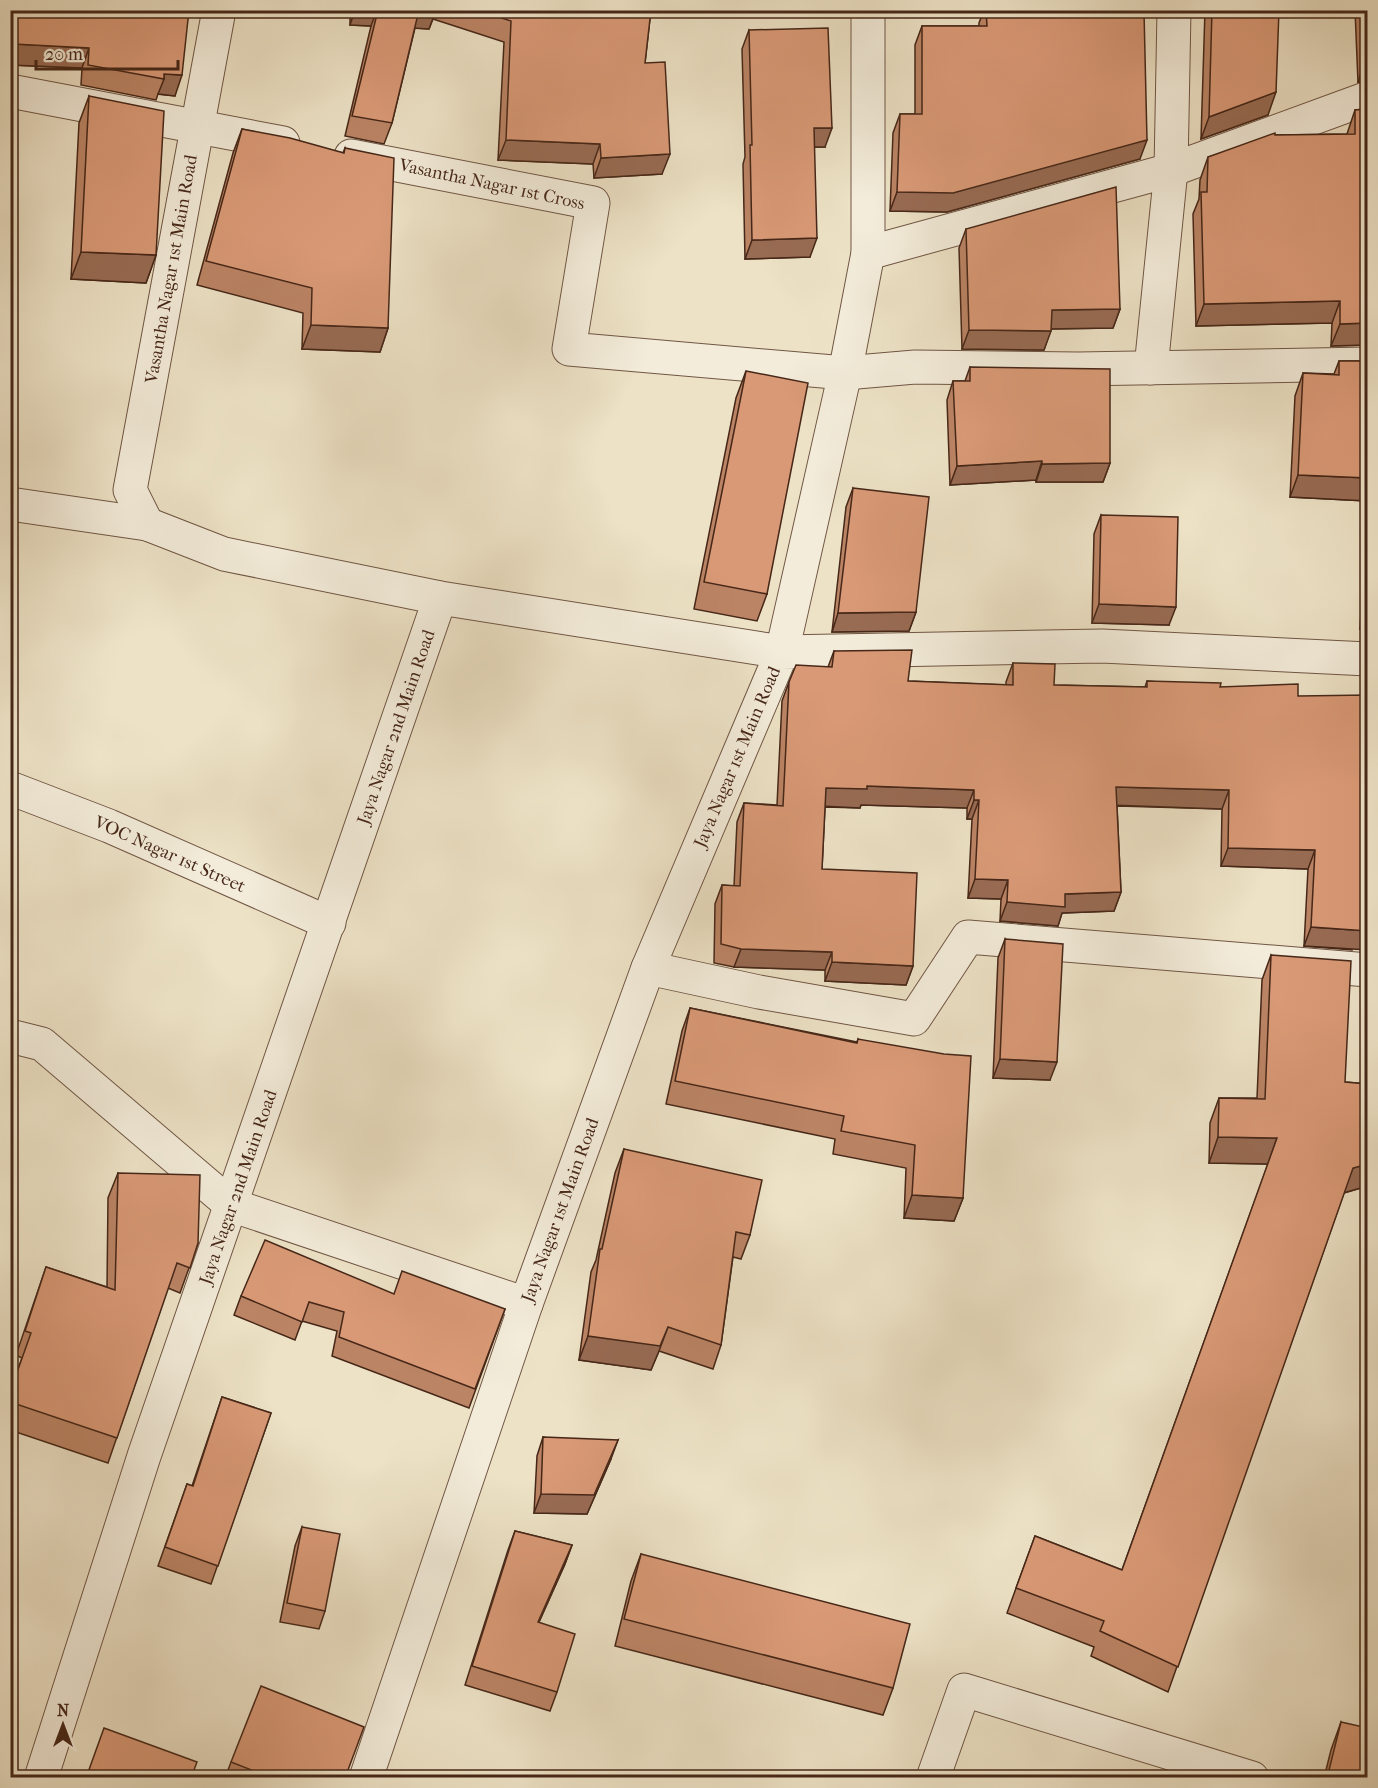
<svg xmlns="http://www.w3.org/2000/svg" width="1378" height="1788" viewBox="0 0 1378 1788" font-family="'IM FELL French Canon',serif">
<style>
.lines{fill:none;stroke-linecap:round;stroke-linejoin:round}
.minor-casing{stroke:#705644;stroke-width:35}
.minor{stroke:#f3ecda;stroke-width:33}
.wall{fill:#bb8465;stroke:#462718;stroke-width:1.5}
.shaded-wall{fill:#986b53;stroke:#462718;stroke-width:1.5}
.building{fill:#d99976;stroke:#462718;stroke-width:1.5}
.labels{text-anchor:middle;stroke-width:5;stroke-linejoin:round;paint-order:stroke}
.street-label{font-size:18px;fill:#462718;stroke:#f3ecda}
</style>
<rect width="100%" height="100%" fill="#ede2c6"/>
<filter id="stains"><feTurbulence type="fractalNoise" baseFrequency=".00333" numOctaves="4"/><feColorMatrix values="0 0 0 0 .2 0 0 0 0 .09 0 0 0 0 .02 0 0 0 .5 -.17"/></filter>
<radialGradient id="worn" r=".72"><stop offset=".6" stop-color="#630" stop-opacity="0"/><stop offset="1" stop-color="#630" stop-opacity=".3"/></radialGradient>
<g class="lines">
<g class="minor-casing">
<g id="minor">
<path d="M10,91L283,143"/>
<path d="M351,156L593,203L569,349L845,373L915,367L1078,369L1368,364"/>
<path d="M868,253L1171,170L1368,98"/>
<path d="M1151,368L1171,170L1174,10"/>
<path d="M10,504L147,524L224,554L440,598L782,652L845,373L868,253V10"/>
<path d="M147,524L130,490L219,10"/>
<path d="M10,788L109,826L329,923"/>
<path d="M648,968L759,992L914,1019L968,937L1368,970"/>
<path d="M10,1036L42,1044L231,1205L526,1304"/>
<path d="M41,1778L144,1456L440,598"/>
<path d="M366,1778L526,1304L648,968L782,652L1102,646L1368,659"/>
<path d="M933,1778L964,1690L1252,1778"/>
</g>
</g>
<use href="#minor" class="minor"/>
</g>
<g class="wall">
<path d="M189,10L175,96L158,94L156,100L81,85L82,68L10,65Z"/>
<path d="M350,10H651L645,63L662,174L594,178L593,164L498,160L504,42L433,19L429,29L415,28L392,123L384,144L345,136L371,26L350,25Z"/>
<path d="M984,10H1137L1140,159L947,212L890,211L893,133L900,114H915V45L922,26H979V23Z"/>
<path d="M1205,10H1279L1268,115L1201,139Z"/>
<path d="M1355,10H1368V80L1358,82Z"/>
<path d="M749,30L825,147H814L810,257L745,259L743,164L745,157L742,49Z"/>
<path d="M89,96L156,255L146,283L71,279L79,123Z"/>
<path d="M1368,100V345L1331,346L1332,323L1196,326L1193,214L1199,199L1200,180L1208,157L1275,135L1347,134L1355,110L1364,109Z"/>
<path d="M242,129L343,153L345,148L388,328L380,352L302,349L303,313L197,285L233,153Z"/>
<path d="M966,229L1120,309L1113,328L1051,329L1044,350L962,349L959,248Z"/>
<path d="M1339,361H1368V629H1360L1367,501L1290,497L1295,396L1303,373L1334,374Z"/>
<path d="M970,367L1110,463L1103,482H1036V480L950,485L947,400L953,381H965Z"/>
<path d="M746,371L767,594L757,621L694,609L736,398Z"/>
<path d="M853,488L916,612L909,631L832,632L846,507Z"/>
<path d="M1101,515L1169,625L1092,623L1094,534Z"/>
<path d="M834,651L908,681L1006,685V682L1013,663L1054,685L1145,687L1147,681L1220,687L1298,696L1352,950L1304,946L1308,869L1221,866L1222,809L1117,806L1121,892L1114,911L1062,913L1058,926L1000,921L1001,899L968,898L972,819H967V808L861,805L860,808L825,807L822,869L913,966L906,985L825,981V970L734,967L714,963L715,904L722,885L734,886L737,822L744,803L777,805L782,701L789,682L828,667Z"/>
<path d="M1005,939L1050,1080L993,1078L998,958Z"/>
<path d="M1271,955L1345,1082L1368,1084V1186L1344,1193L1168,1692L1091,1656L1094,1647L1007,1613L1035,1536L1122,1570L1268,1164L1209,1163L1210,1123L1219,1098H1257L1262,980Z"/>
<path d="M690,1008L857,1042L858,1039L963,1198L954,1221L904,1218L906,1168L833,1154L835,1139L666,1104L682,1031Z"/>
<path d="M624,1149L750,1235L741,1259L733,1257L721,1345L713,1369L659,1351L651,1370L579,1360L591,1272L596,1260L615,1173Z"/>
<path d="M118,1173L198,1243L180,1293L168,1288L108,1463L10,1430V1390L22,1358L16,1355L46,1267L107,1287L108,1198Z"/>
<path d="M394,1294L505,1309L469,1408L332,1356L337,1331L302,1321L295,1340L234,1315L241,1296Z"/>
<path d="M222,1397L271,1413L211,1584L158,1566L187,1484L192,1486Z"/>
<path d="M543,1437L611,1459L587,1514L534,1513L537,1456Z"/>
<path d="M302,1527L325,1611L319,1629L280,1622L295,1546Z"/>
<path d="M515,1531L572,1545L565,1564L539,1622L557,1692L550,1711L465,1685L508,1550Z"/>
<path d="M641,1554L893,1688L883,1715L615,1646L631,1581Z"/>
<path d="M1341,1722L1368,1778H1324L1331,1750Z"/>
<path d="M231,1762L345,1778H225Z"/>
</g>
<g class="shaded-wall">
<path d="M355,10H377L371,26L350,25Z"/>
<path d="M419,10H436L429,29L412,28Z"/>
<path d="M14,44L89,48L82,68L10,65V53Z"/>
<path d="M1366,59H1368V80L1358,82Z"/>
<path d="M164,74L182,75L175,96L158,94L164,79Z"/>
<path d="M1276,92L1268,115L1201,139L1209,117Z"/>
<path d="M814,128H832L825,147H807Z"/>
<path d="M506,140L600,144L593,164L498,160Z"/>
<path d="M1147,140L1140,159L947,212L890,211L897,192Z"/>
<path d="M670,154L662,174L594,178L601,158Z"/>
<path d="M817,238L810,257L745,259L752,240Z"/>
<path d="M81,252L156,255L146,283L71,279Z"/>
<path d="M1340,301L1332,323L1196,326L1204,304Z"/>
<path d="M1120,309L1113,328L1045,329L1052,310Z"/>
<path d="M1368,323V345L1331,346L1340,324Z"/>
<path d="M311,325L388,328L380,352L302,349Z"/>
<path d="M969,330L1051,331L1044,350L962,349Z"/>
<path d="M1042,461L1036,480L950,485L957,466Z"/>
<path d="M1110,463L1103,482H1036L1042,464Z"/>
<path d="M1298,475L1368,478V499L1367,501L1290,497Z"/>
<path d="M1099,604L1176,607L1169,625L1092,623Z"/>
<path d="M1368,607V629H1360Z"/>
<path d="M916,612L909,631L832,632L838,613Z"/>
<path d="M867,786L974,790L967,808L861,805L860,808L820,806L826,788Z"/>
<path d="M1116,787L1229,790L1222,809L1109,805Z"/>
<path d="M974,800H979L972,819H967Z"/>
<path d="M1228,848L1315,850L1308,869L1221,866Z"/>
<path d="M975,879L1008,880L1001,899L968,898Z"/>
<path d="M1121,892L1114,911L1062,913L1058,926L1000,921L1007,902L1065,894Z"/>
<path d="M1311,927L1368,931V950L1304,946Z"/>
<path d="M741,949L832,952L825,970L734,967Z"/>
<path d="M832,962L913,966L906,985L825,981Z"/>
<path d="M1000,1059L1057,1062L1050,1080L993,1078Z"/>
<path d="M1218,1137L1277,1138L1268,1164L1209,1163Z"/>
<path d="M1368,1164V1186L1343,1193L1353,1168Z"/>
<path d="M912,1195L963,1198L954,1221L904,1218Z"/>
<path d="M668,1327L659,1351L651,1370L579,1360L588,1336Z"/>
<path d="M618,1440L611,1459L587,1514L534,1513L541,1494Z"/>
<path d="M572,1545L565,1564L531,1640L538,1622Z"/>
</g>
<g class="building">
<path d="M10,10H189L182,75L164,74V79L88,65L89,48L14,44L12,53H10Z"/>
<path d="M378,10H419L392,123L352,116Z"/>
<path d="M478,10H651L645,63L665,62L670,154L601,158L600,144L506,140L511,21Z"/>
<path d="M986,10H1137V11L1144,12L1147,140L953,193L897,192L900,114H922V26H987Z"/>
<path d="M1212,10H1279L1276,92L1209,117Z"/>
<path d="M1364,10H1368V59H1366Z"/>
<path d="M828,28L832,128H814L817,238L752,240L750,145H752L749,30Z"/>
<path d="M89,96L164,111L156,255L81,252Z"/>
<path d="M1368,109V323L1340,324V301L1204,304L1201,192H1207L1208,157L1275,133V135L1355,134V110Z"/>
<path d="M242,129L290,138L344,153L345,148L394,158L388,328L311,325L312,288L206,261Z"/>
<path d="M1116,187L1120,309L1052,310L1051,331L969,330L966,229Z"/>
<path d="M1339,361H1368V478L1298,475L1303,373L1339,375Z"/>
<path d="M970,367L1110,369V463L1042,464V461L957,466L953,381H970Z"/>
<path d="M746,371L808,383L767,594L704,582Z"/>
<path d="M853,488L929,497L916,612L838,613Z"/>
<path d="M1101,515L1178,517L1176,607L1099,604Z"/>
<path d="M912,650L908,681L1013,685V663L1055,664L1054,685L1147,687V681L1221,683L1220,687L1298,684V696L1368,695V931L1311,927L1315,850L1228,848L1229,790L1116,787L1121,892L1065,894V907L1007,902L1008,880L975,879L979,800H974V790L867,786V789L826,788L822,869L917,873L913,966L832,962V952L741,949L721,944L722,885L740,886L744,803L783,806L789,682L796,665L832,667L834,651Z"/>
<path d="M1005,939L1063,944L1057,1062L1000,1059Z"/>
<path d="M1271,955L1351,961L1345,1082L1368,1084V1164L1353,1168L1178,1667L1100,1631L1104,1621L1016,1588L1035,1536L1122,1570L1277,1138L1218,1137L1219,1098L1265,1099Z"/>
<path d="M690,1008L857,1043L858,1039L944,1054L971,1056L963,1198L912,1195L915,1145L841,1131L844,1116L675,1081Z"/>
<path d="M624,1149L762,1180L750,1235L736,1232L721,1345L668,1327L660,1346L588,1336L600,1249H602Z"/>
<path d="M118,1173L200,1175L198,1243L190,1268L177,1263L117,1438L10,1402V1392L31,1333L25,1331L46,1267L115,1290Z"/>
<path d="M265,1240L394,1294L402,1271L505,1309L475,1389L339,1337L344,1312L309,1302L302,1322L241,1296Z"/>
<path d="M222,1397L271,1413L218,1566L165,1547L187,1484L193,1486Z"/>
<path d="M543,1437L618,1440L594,1495L541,1494Z"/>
<path d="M302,1527L340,1534L325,1611L287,1603Z"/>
<path d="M515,1531L572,1545L538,1622L575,1634L557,1692L472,1666Z"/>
<path d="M641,1554L910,1624L893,1688L624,1619Z"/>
<path d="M261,1686L364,1727L345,1778H272L231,1762Z"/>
<path d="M1341,1722L1368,1728V1778H1327Z"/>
<path d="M104,1728L197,1762L191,1778H86Z"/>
</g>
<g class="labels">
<g class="street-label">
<text transform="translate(492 184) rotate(12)" y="6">Vasantha Nagar 1st Cross</text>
<text transform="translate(171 269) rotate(-80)" y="6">Vasantha Nagar 1st Main Road</text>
<text transform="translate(396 727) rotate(-71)" y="6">Jaya Nagar 2nd Main Road</text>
<text transform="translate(737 757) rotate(-67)" y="6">Jaya Nagar 1st Main Road</text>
<text transform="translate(170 854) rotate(24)" y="6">VOC Nagar 1st Street</text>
<text transform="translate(238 1187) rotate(-71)" y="6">Jaya Nagar 2nd Main Road</text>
<text transform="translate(560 1210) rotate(-70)" y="6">Jaya Nagar 1st Main Road</text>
</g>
</g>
<rect width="1378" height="1788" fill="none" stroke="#ede2c6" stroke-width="36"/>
<rect x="12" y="12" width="1354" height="1764" fill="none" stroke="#462718" stroke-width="3"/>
<rect x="18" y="18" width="1342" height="1752" fill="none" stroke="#462718" stroke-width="1.5"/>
<g transform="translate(63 1725)" stroke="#f3ecda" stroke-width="4.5" paint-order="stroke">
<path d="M0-4.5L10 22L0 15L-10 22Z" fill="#462718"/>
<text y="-9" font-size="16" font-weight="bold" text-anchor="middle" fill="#462718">N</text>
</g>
<path d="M36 60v9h142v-9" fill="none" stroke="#462718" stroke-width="3"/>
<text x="45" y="60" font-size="18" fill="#462718" stroke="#f3ecda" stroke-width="4.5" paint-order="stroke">20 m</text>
<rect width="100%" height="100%" filter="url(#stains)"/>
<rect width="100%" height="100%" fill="url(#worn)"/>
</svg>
